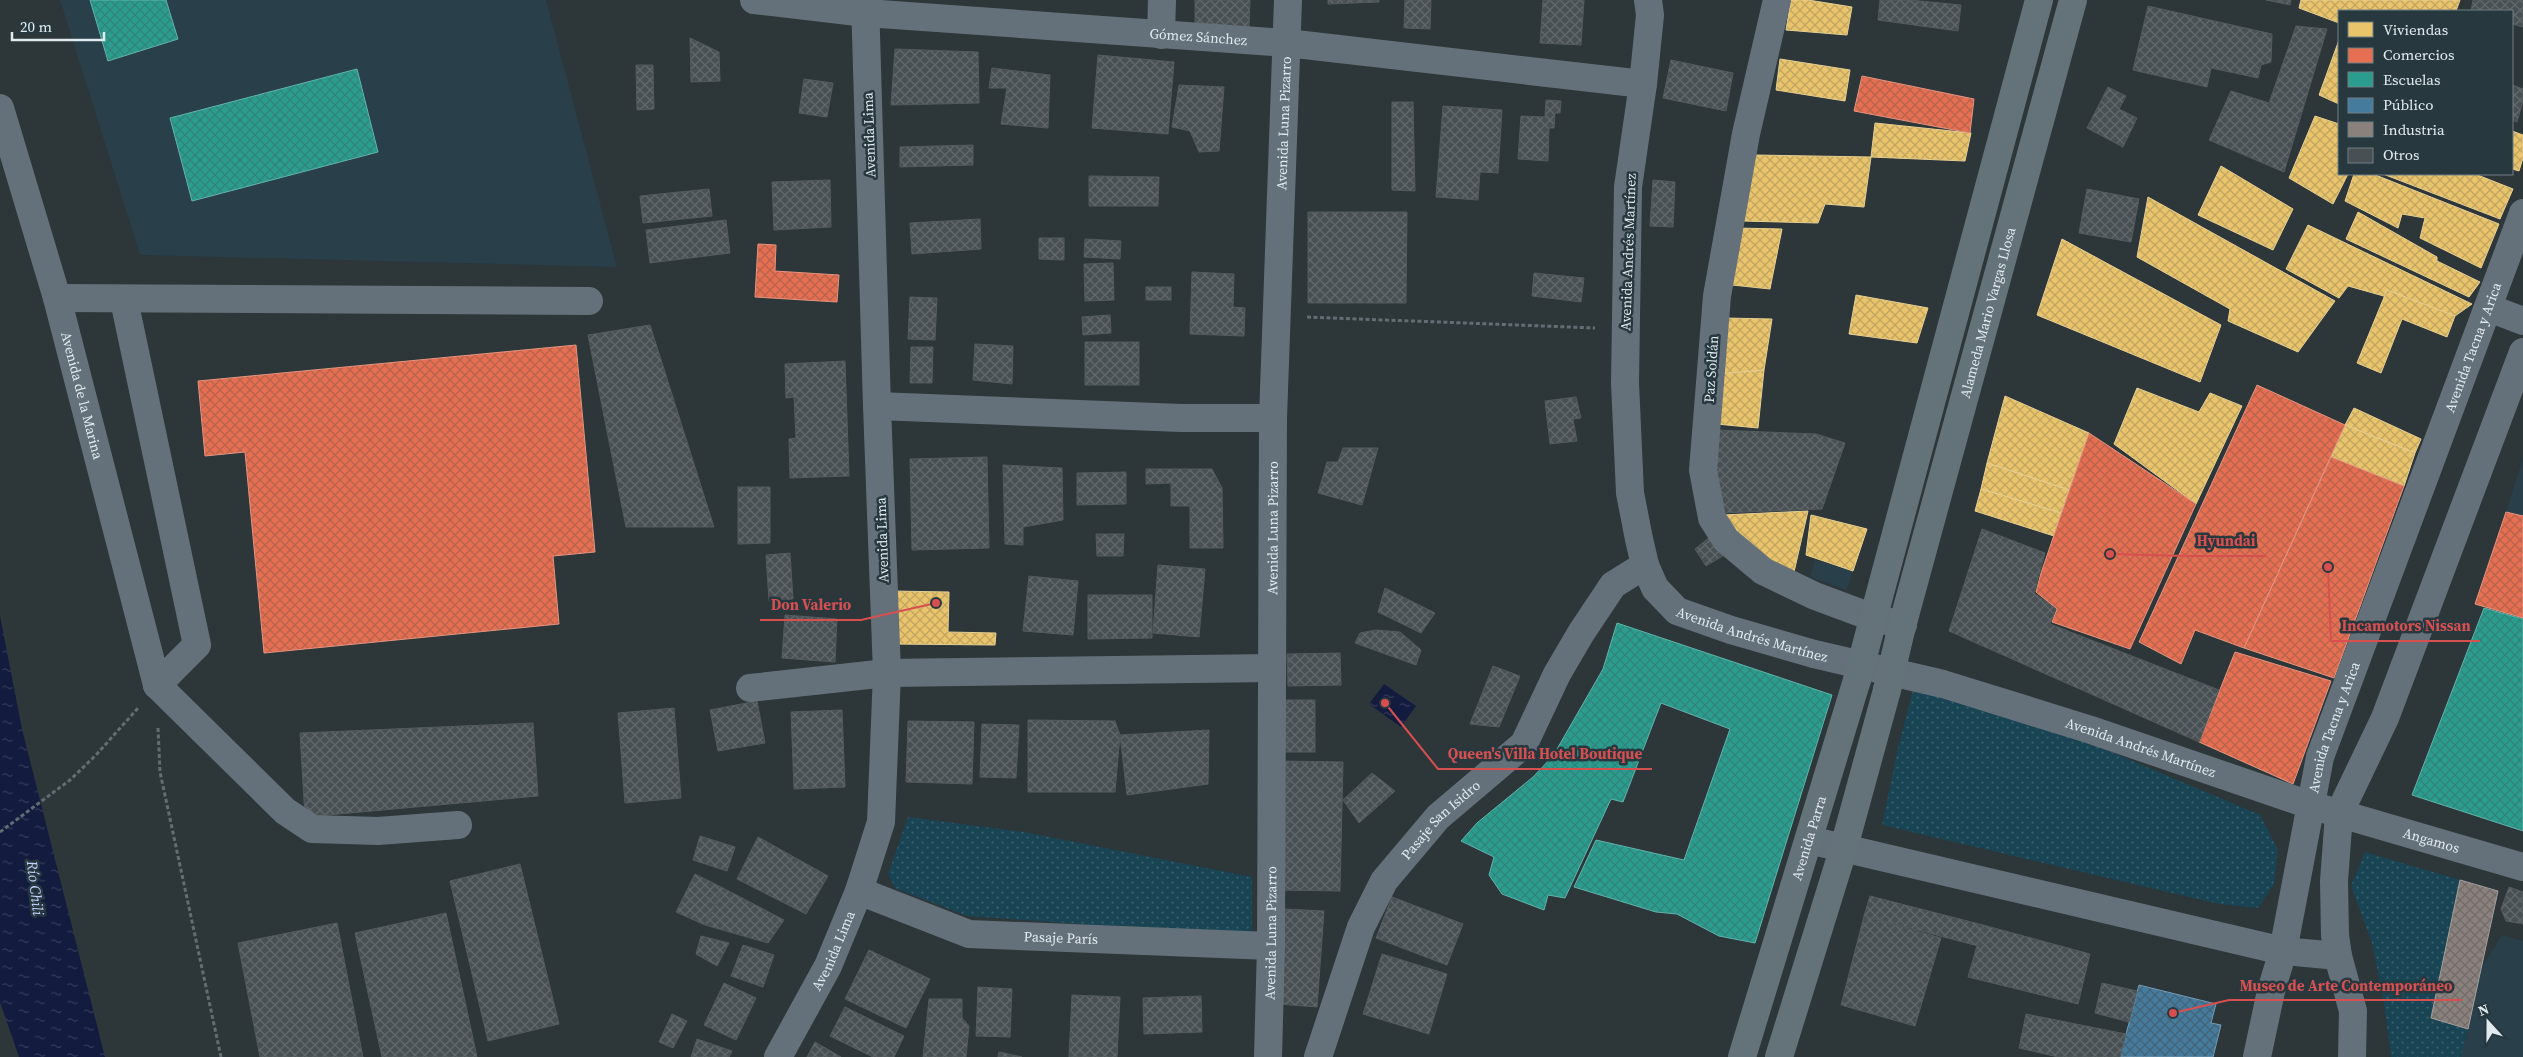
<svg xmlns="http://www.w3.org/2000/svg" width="2523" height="1057" viewBox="0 0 2523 1057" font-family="'Source Serif 4',serif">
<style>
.built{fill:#293f49}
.green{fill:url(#green-dots)}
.water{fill:url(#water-ripples)}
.homes{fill:url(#homes-cross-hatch);stroke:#e6cf92}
.shops{fill:url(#shops-cross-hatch);stroke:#e59480}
.schools{fill:url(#schools-cross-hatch);stroke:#61b4ac}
.public{fill:url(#public-cross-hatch);stroke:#749cb6}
.industry{fill:url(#industry-cross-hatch);stroke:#a4a09e}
.building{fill:url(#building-cross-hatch);stroke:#535b5d}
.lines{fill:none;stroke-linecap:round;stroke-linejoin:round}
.path{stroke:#646d73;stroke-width:3;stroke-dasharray:4 2.5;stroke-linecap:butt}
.minor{stroke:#65717a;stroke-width:28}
.major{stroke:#64727a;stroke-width:28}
.major-bridge{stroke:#64727a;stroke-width:28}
.labels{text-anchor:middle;stroke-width:5;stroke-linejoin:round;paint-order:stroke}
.street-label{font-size:14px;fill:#e0eaef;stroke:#27383f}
.water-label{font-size:15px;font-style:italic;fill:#c3d2fe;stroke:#27383f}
.leader{fill:none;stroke:#d84f50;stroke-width:2}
.callout-dot{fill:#d84f50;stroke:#27383f;stroke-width:2}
.callout-label{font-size:15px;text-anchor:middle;font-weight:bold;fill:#d84f50;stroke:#27383f;stroke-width:5;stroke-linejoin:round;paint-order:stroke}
</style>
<defs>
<pattern id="green-dots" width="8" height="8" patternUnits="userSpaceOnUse" patternTransform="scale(1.25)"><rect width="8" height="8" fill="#194454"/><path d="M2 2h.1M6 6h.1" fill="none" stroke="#3a5f6d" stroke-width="1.8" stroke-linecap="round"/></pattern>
<pattern id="water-ripples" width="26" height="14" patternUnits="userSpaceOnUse" patternTransform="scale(1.25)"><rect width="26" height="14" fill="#131b3f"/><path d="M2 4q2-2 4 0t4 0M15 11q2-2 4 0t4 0" fill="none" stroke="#353c5b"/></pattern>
<pattern id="homes-cross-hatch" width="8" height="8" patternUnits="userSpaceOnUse" patternTransform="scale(1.25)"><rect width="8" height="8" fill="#e9c46a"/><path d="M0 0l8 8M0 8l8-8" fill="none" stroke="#c0a462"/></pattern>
<pattern id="shops-cross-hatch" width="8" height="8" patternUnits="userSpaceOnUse" patternTransform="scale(1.25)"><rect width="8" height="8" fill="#e76f51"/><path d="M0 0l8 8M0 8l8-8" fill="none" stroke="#b6634e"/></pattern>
<pattern id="schools-cross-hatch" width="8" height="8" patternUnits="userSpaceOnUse" patternTransform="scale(1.25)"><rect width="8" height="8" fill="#2a9d8f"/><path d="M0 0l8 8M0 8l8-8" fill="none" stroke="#32837a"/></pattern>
<pattern id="public-cross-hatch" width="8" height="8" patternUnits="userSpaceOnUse" patternTransform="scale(1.25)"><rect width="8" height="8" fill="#457b9d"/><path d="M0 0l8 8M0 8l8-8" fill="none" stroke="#446377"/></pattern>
<pattern id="industry-cross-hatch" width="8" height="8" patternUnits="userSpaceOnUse" patternTransform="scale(1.25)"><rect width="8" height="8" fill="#8a817c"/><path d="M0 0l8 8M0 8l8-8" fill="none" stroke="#716c6a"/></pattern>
<pattern id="building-cross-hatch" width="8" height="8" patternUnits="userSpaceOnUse" patternTransform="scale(1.25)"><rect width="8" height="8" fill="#485053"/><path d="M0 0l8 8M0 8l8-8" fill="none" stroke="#62696c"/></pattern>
</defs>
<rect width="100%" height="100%" fill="#2d3639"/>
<g class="built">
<path d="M60,0H546L617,267L140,255Z"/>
<path d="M2523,458V516L2506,512Z"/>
<path d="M1815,560L1853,571L1847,590L1810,577Z"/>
<path d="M2502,935L2523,941V1057H2425Z"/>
</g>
<g class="green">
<path d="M1913,690L1969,699L2062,731L2260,815L2278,850L2274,884L2258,908L2219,904L1882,825L1898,748Z"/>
<path d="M908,817L1024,832L1252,877V936L967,916L895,888L888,874Z"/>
<path d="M2365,852L2460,880L2431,1018L2468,1029L2461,1057H2391L2384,1003L2372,943L2351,886Z"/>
</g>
<g class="water">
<path d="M0,616L22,729L105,1057H19L0,1002Z"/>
<path d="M1384,684L1416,706L1401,727L1369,704Z"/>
</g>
<g class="homes">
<path d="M1791,0H1808L1852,7L1847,35L1786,30Z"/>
<path d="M2301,0H2460L2456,11H2339V23L2299,8Z"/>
<path d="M2339,40V104L2319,95Z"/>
<path d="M1780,59L1850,70L1845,101L1776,90Z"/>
<path d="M2315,116L2339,124V174H2348L2333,204L2289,178Z"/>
<path d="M1875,123L1971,133L1965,161L1871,157Z"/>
<path d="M2512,131L2523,135V158L2519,171L2512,169Z"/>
<path d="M1755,155L1871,157L1864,207L1825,204L1818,223L1742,221Z"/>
<path d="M2221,166L2293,209L2273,250L2198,215Z"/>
<path d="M2354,174H2373L2499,224L2481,268L2420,238L2425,218L2402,214L2398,228L2345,201Z"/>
<path d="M2383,174H2475L2513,189L2500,219Z"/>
<path d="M2148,197L2335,301L2298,352L2228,321L2230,309L2137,257Z"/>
<path d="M2358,212L2437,257V261L2480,282L2469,297L2346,239Z"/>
<path d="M2308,225L2472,304L2455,316L2348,286L2339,298L2286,269Z"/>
<path d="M1737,228L1782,229L1770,289L1732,285Z"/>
<path d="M2062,239L2221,325L2200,382L2037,315Z"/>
<path d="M2387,290L2455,316L2447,337L2402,319L2381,373L2357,363Z"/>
<path d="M1856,295L1928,308L1917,343L1849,334Z"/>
<path d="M1725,318L1772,319L1764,370L1718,374Z"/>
<path d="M1764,370L1758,428L1716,424L1718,374Z"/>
<path d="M2137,388L2199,412L2210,393L2242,406L2196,504L2114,444Z"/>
<path d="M2005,396L2089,433L2069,490L1987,463Z"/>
<path d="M2354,408L2421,439L2415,453L2345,425Z"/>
<path d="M2345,425L2415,453L2404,486L2331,457Z"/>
<path d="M1987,463L2069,490L2061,513L1981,489Z"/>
<path d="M1981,489L2061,513L2054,536L1975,511Z"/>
<path d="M1808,511L1794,572L1764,562L1723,515Z"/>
<path d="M1811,515L1867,529L1853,571L1806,555Z"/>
<path d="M892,591L949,592L948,632L996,633L995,645L891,644Z"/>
</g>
<g class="shops">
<path d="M1862,76L1974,99L1970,133L1854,111Z"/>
<path d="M758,244L776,245L775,271L839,275L837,302L755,297Z"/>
<path d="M576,345L595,552L553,556L559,624L264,653L245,452L205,456L198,381Z"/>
<path d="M2257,385L2345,425L2244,648L2195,630L2181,664L2139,642Z"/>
<path d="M2089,433L2196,504L2130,649L2052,622L2057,609L2036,592L2041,573Z"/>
<path d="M2331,457L2404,486L2334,678L2244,648Z"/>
<path d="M2506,512L2523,516V618L2475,604Z"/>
<path d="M2235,652L2331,681L2293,784L2199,742Z"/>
</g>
<g class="schools">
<path d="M90,0H166L178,39L108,61Z"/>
<path d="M357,69L378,152L192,201L170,118Z"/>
<path d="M2484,608L2523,619V831L2412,795Z"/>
<path d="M1617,623L1832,695L1755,943L1719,936L1677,914L1656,912L1574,887L1596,840L1684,860L1730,729L1661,703L1623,802L1611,799L1565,898L1548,895L1544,910L1502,894L1489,875L1494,857L1461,841L1477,823L1533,777L1553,756L1603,669Z"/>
</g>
<path class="public" d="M2139,985L2216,1004L2211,1023L2221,1025L2213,1057H2120Z"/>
<path class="industry" d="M2460,880L2498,891L2468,1029L2431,1018Z"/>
<g class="building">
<path d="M1195,0H1250L1249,27L1195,26Z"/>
<path d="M1328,0H1379V2L1328,4Z"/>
<path d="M1405,0H1431L1430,29L1404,28Z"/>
<path d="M1543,0H1584L1581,45L1540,43Z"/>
<path d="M1880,0H1910L1961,5L1958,31L1878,20Z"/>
<path d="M2266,0H2291L2290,5Z"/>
<path d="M2473,0H2523V27L2512,24V11H2471Z"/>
<path d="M2148,6L2272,34L2271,62L2261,65L2258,78L2211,68L2207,87L2133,70Z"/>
<path d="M2296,26L2327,29L2284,172L2209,140L2231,91L2269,103Z"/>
<path d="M690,38L719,52L720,81L691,82Z"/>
<path d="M895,49L978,52L979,103L891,105Z"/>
<path d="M1098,55L1174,62L1168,134L1092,128Z"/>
<path d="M1671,60L1733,73L1726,111L1663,98Z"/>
<path d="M636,65H653L654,109L637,110Z"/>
<path d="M992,68L1050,75L1048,128L1001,124L1007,88H989Z"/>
<path d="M804,79L833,83L827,117L799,113Z"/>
<path d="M1179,85L1224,87L1219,151L1199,152L1190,131L1172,127Z"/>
<path d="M2512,85L2523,89V101L2517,122L2512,120Z"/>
<path d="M2108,87L2126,96L2119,109L2137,118L2123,147L2087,128Z"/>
<path d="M1546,100L1561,101L1560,113H1555L1554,128H1549L1548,161L1518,159L1521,116L1545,117Z"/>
<path d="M1392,102H1413L1415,191L1392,190Z"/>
<path d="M1443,106L1502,110L1498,173L1480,172L1478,200L1436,197Z"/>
<path d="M973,145V165L900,167V147Z"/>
<path d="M1089,176L1159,177L1158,206H1089Z"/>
<path d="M830,180L831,227L774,230L772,182Z"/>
<path d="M1653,180L1675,182L1673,227L1650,226Z"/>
<path d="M709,189L712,216L643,223L640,196Z"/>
<path d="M2087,189L2139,199L2131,242L2079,233Z"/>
<path d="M1308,212H1407L1406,303H1308Z"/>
<path d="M980,219L981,249L912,254L910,223Z"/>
<path d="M726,220L730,253L650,263L646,230Z"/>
<path d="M1039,238H1064V260L1039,259Z"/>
<path d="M1085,239L1121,241L1120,259L1084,257Z"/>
<path d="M1113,263L1114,300L1085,301L1084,264Z"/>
<path d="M1192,272L1234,274L1233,307L1245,308L1244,336L1190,334Z"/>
<path d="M1534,273L1584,278L1581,302L1532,296Z"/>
<rect x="1146" y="287" width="25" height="13"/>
<path d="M910,297L937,298L935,340L908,339Z"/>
<path d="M1110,315L1111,333L1083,335L1082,317Z"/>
<path d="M650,325L714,527H626L588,335Z"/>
<rect x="1085" y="342" width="54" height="43"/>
<path d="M975,344L1013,346L1012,384L973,380Z"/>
<path d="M911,347H933L932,383H910Z"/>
<path d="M845,361L849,476L790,478L789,439L796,438L794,397L786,398L785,364Z"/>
<path d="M1576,397L1581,418L1573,419L1577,441L1550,444L1545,401Z"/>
<path d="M1717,430L1816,434L1845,443L1822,509L1721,513L1716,476Z"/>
<path d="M1343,448H1378L1362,505L1318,493L1327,462H1338Z"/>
<path d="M987,457L989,548L912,550L910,459Z"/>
<path d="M1003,465L1062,468L1063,520L1023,527V545L1005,544Z"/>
<path d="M1146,469H1212L1222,488L1223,548H1190V506H1171V483L1146,484Z"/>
<path d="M1126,472V504L1077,505V473Z"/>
<path d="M738,487H770V543L738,544Z"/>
<path d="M1982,529L2045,553L2034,593L2056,609L2050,624L2219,690L2199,742L1949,631Z"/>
<path d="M1096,534H1124L1123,556H1097Z"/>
<path d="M1710,537L1726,554L1706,566L1695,549Z"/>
<path d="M790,553L793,599L769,601L766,555Z"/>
<path d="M1158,565L1205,569L1199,637L1153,633Z"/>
<path d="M1029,576L1078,581L1073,635L1023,631Z"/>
<path d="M1385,588L1435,613L1421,633L1378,612Z"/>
<path d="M1088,595H1152V638L1088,639Z"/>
<path d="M785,615L837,619L835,662L782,658Z"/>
<path d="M1376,630L1400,632L1421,650L1416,665L1355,643L1360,633Z"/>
<path d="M1340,653L1341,685L1288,686L1287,654Z"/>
<path d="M1493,666L1520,676L1499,727L1470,724Z"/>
<rect x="1280" y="700" width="35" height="52"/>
<path d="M757,701L765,743L718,751L710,710Z"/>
<path d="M674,708L681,798L625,803L618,713Z"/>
<path d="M842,710L845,787L794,789L791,712Z"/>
<path d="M1028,720L1115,721L1120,735L1115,792H1028Z"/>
<path d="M908,721L974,722L972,784L906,782Z"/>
<path d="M533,723L538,796L305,817L300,733Z"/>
<path d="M982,724L1019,725L1016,778L980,777Z"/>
<path d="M1209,730L1208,784L1127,795L1120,735Z"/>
<path d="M1281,761L1343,762L1340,891L1278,890Z"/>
<path d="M1372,773L1395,791L1359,823L1343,800Z"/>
<path d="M700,836L735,847L727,871L693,860Z"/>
<path d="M758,837L828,876L806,914L737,879Z"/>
<path d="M520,864L559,1024L488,1041L450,881Z"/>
<path d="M695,874L723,888L705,925L676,912Z"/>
<path d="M2509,887L2523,892V924L2506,921L2501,909Z"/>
<path d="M723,888L784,920L768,943L705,925Z"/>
<path d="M1870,896L1983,925L1978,946L1864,916Z"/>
<path d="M1392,897L1463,924L1447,965L1376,938Z"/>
<path d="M1284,909L1324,911L1317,1007L1278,1004Z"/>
<path d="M446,913L477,1057H382L355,933Z"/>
<path d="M1864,916L1941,938L1915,1026L1841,1005Z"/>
<path d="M337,923L363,1057H260L238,943Z"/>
<path d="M1983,925L2090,954L2078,1004L1968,977Z"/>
<path d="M701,936L729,943L717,966L696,954Z"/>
<path d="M743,945L774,955L763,987L731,976Z"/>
<path d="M869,950L930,979L906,1028L845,999Z"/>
<path d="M1382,954L1447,974L1429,1034L1363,1014Z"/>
<path d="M724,983L756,998L736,1040L704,1025Z"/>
<path d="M2102,983L2137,991L2129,1022L2095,1013Z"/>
<path d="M978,987L1012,989L1010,1037L976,1036Z"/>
<path d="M1072,995L1120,997L1117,1057H1069Z"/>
<path d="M1201,996L1202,1032L1144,1034L1143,998Z"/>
<path d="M929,999H962V1018L969,1026L966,1057H923Z"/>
<path d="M845,1007L904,1036L894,1057H873L830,1036Z"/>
<path d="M672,1014L687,1021L673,1048L659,1042Z"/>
<path d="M2026,1014L2126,1034L2120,1057H2058L2019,1048Z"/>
<path d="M697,1039L732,1051L729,1057H691Z"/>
<path d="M815,1042L841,1057H807Z"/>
<path d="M999,1052L1022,1057H998Z"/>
</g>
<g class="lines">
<g class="path">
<path d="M1307,317L1595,328"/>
<path d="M158,728L160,772L221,1057"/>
<path d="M0,832L70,780L96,755L139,707"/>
</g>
<g class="minor">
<path id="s1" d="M754,0L866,13L1287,43L1643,84"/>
<path id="s2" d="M1648,0L1650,15L1643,84L1628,187L1625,383L1630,493L1639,539L1645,565L1655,588L1677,611L1731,630L1814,654L1943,684L2091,730L2310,805L2523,867"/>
<path d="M1777,0L1746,134L1717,296L1703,470L1712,518L1726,540L1763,571L1815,596L1874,618L1903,625"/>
<path d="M1161,35L1162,0"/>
<path id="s3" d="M0,108L57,298L157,685"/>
<path d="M57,298L589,301"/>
<path d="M124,300L197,645L157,685"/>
<path d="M2489,308L2523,321"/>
<path d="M877,406L1181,418H1273"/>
<path d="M157,685L285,811L312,829L378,831L458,825"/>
<path d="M750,688L887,673L1272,668"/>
<path d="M1809,840L2283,951L2338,956"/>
<path id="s4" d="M859,891L969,934L1271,946"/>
<path id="s5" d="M778,1057L828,966L859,891L881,822L887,673L877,406L865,0"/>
<path id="s6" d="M1268,1057L1271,946L1273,418L1288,0"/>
<path id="s7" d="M1318,1057L1361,927L1384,881L1438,817L1524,744L1557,674L1581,633L1613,585L1645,565"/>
<path id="s8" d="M2257,1057L2271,991L2283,951L2320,757L2523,213"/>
<path d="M2352,1057L2353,1011L2338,956L2335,935L2334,881L2339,814L2385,718L2523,352"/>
</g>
<g class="major">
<path d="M1872,623L2039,0"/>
<path id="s9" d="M1901,630L2073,0"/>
<path id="s10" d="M1742,1057L1857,680"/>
<path d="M1779,1057L1844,847L1887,690"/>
</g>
<g class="major-bridge">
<path d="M1857,680L1872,623"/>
<path d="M1887,690L1901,630"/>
</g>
</g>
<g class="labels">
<g class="street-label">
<text dy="5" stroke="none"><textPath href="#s1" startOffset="446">Gómez Sánchez</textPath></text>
<text dy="5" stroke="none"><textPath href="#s6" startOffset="934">Avenida Luna Pizarro</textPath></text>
<text transform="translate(869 135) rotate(-92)" y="5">Avenida Lima</text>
<text transform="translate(1628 252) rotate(-88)" y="5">Avenida Andrés Martínez</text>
<text dy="5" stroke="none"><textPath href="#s9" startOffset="329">Alameda Mario Vargas Llosa</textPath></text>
<text dy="5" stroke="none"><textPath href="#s8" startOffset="744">Avenida Tacna y Arica</textPath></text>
<text transform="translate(1711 369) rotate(-86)" y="5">Paz Soldán</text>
<text dy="5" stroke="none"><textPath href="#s3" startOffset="299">Avenida de la Marina</textPath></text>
<text dy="5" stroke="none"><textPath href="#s6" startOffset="529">Avenida Luna Pizarro</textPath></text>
<text transform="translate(882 540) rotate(-92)" y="5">Avenida Lima</text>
<text dy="5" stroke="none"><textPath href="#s2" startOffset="704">Avenida Andrés Martínez</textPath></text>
<text dy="5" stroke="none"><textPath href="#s8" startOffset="339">Avenida Tacna y Arica</textPath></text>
<text dy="5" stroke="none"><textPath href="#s2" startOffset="1109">Avenida Andrés Martínez</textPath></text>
<text dy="5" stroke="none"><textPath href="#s7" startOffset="272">Pasaje San Isidro</textPath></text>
<text dy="5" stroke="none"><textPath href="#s10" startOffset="229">Avenida Parra</textPath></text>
<text dy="5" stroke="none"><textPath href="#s2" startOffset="1414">Angamos</textPath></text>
<text dy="5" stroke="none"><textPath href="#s6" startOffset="124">Avenida Luna Pizarro</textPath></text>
<text dy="5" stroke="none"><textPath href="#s4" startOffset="210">Pasaje París</textPath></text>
<text dy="5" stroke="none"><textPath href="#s5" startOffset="120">Avenida Lima</textPath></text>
</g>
<g class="water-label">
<text transform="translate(35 888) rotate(83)" y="5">Río Chili</text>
</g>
</g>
<path class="leader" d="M2110 554L2187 556H2266M936 603L861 620H760M2328 567L2331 641H2480M1385 703L1438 769H1652M2173 1013L2229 1000H2462"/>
<g class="callout-dot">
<circle cx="2110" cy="554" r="5"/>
<circle cx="936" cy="603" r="5"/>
<circle cx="2328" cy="567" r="5"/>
<circle cx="1385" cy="703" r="5"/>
<circle cx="2173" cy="1013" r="5"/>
</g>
<g class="callout-label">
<text x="2226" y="546">Hyundai</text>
<text x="811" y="610">Don Valerio</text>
<text x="2406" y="631">Incamotors Nissan</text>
<text x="1545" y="759">Queen's Villa Hotel Boutique</text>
<text x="2346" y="991">Museo de Arte Contemporáneo</text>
</g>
<rect x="2338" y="10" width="175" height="165" fill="#27383f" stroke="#717f85"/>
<rect x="2348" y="22" width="25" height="15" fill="#e9c46a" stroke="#717f85"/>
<text x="2383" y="35" font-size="15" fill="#e0eaef">Viviendas</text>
<rect x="2348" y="48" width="25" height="15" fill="#e76f51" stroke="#717f85"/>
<text x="2383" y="60" font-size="15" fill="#e0eaef">Comercios</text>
<rect x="2348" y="72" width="25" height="15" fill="#2a9d8f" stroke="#717f85"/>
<text x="2383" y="85" font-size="15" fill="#e0eaef">Escuelas</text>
<rect x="2348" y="98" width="25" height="15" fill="#457b9d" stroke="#717f85"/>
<text x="2383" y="110" font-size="15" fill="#e0eaef">Público</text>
<rect x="2348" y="122" width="25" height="15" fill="#8a817c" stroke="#717f85"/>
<text x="2383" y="135" font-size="15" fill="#e0eaef">Industria</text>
<rect x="2348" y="148" width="25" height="15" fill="#485053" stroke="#717f85"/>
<text x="2383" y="160" font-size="15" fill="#e0eaef">Otros</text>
<g transform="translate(2488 1022) rotate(339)" stroke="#27383f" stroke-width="4" paint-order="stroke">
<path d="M0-4L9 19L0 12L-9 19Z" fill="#e0eaef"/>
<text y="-8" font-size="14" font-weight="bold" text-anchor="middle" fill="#e0eaef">N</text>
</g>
<path d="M12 32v8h92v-8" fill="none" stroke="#e0eaef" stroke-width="2.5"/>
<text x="20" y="32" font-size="15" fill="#e0eaef" stroke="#27383f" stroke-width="4" paint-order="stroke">20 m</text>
</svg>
